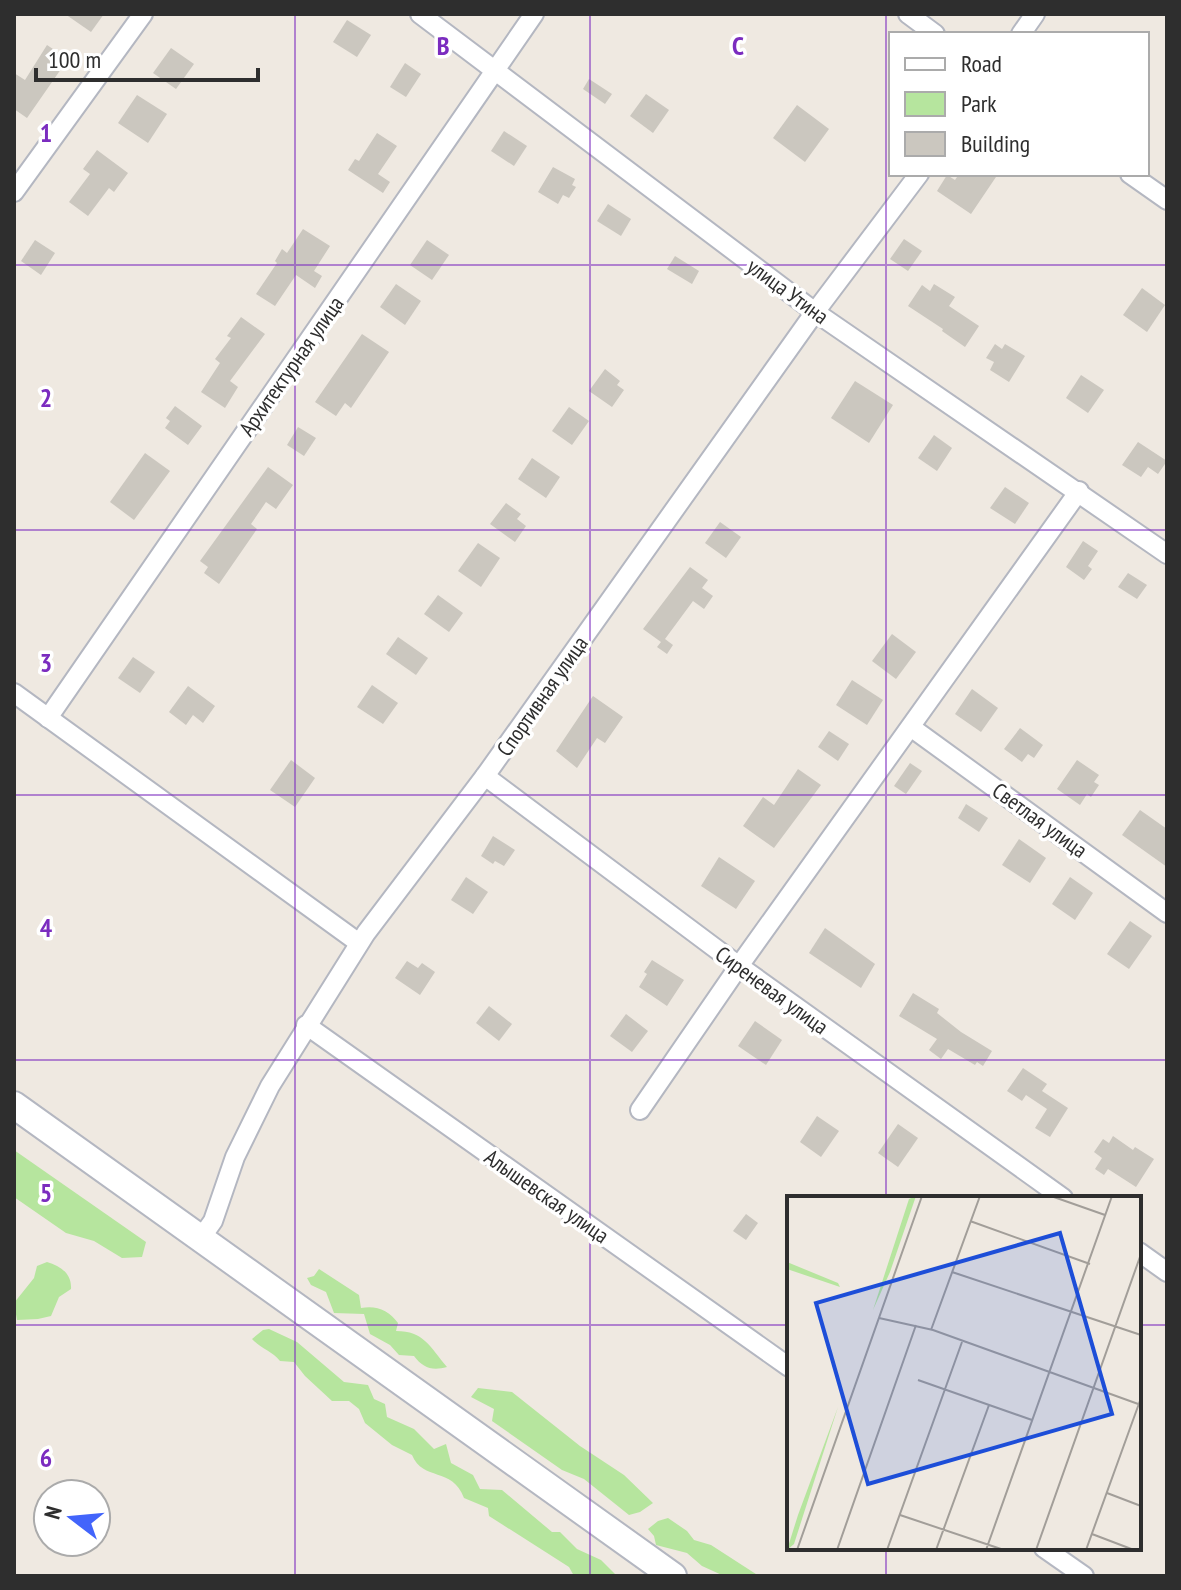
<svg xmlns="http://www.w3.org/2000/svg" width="1181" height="1590" viewBox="0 0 1181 1590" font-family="'PT Sans Narrow',sans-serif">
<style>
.green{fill:#b6e59e}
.building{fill:#cbc7bf}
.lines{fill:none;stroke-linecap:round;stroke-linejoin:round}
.street-casing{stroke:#b4b7c1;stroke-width:22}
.secondary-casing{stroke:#b4b7c1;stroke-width:30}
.street{stroke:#fff;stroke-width:18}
.secondary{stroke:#fff;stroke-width:26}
.grid{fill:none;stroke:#7b2cbf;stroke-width:2;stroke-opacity:0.55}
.labels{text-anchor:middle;stroke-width:7;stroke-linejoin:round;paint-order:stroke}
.street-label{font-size:22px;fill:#2e2e2e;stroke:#fff}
.inset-road{fill:none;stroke:#a29e99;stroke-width:2}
.view{fill:#1d4ed8;fill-opacity:0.15;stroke:#1d4ed8;stroke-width:4}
.inset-edge{fill:none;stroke:#2e2e2e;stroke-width:4}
.grid-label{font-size:26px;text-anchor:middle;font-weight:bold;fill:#7b2cbf;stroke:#fff;stroke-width:7;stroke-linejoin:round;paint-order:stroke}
</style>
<rect width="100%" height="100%" fill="#efe9e1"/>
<g class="green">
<path d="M14,1150L146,1242L142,1257L122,1258L94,1241L66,1233L14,1197Z"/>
<path d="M47,1262C60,1266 72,1273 71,1289L59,1297L51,1316L38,1319L17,1320L14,1303L34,1278L37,1266Z"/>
<path d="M319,1269L359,1295L361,1308C376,1305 389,1310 398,1323L396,1331C424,1331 430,1347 447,1367C432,1371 423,1368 414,1356L399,1355L390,1345L370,1334L364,1314L334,1313L326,1292L311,1285L307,1278L314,1276Z"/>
<path d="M269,1329L297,1342L344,1382L368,1385L374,1399L385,1404L387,1417L414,1429L434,1449L446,1444L451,1463L473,1475L480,1489L502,1490L552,1532H560L577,1549L601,1560L617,1576H574L569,1567L489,1516L488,1508L464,1498C452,1466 423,1482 412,1455L392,1445L365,1423L359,1409L349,1401H332L305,1376L294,1362L280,1361C272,1351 261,1349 252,1339L263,1330Z"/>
<path d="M478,1388L512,1392L580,1446L624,1475L653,1503L640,1512L629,1515L584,1479L562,1470L492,1421L494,1409L471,1397Z"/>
<path d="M668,1518L687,1531L694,1540L711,1545L759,1576H724L702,1566L687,1553L656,1545L654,1536L648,1529L658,1521Z"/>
</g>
<g class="building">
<path d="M65,14H104L91,32Z"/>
<path d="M347,20L371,35L357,57L333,42Z"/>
<path d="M47,45L68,59L27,118L14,109V73L25,80Z"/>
<path d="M171,48L194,64L176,89L153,73Z"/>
<path d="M405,63L421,74L406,97L390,87Z"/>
<path d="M589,79L612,94L605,104L583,89Z"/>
<path d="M646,94L669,110L653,133L630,116Z"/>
<path d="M137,95L167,114L148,143L118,123Z"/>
<path d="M797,105L829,129L805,162L773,138Z"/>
<path d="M504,131L527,146L514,166L491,151Z"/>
<path d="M377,133L397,146L378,174L390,182L383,193L348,170L355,159L359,161Z"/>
<path d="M97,150L128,173L114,192L109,188L88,216L69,202L90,174L83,169Z"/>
<path d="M553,167L575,179L572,185L576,187L569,198L563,195L558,204L538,192Z"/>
<path d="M959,174H998L971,214L937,191L947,175L955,180Z"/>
<path d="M608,204L631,219L621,236L597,221Z"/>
<path d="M303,229L330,246L314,271L322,276L315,288L296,275L275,306L256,294L277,263L275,261L282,249L287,253Z"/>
<path d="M904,239L922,251L908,271L890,259Z"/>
<path d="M35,240L55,253L41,275L21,261Z"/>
<path d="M427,240L449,255L432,280L410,265Z"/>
<path d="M675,256L699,271L692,284L667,269Z"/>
<path d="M396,284L421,301L405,325L380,307Z"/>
<path d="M934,284L955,297L949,306L979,326L965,347L942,331L943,329L908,306L922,285L930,291Z"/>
<path d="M1142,288L1165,305L1147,332L1123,315Z"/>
<path d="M241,317L265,334L230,381L238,387L225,408L201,392L220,363L215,359L231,338L227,336Z"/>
<path d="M362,334L389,352L351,408L345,403L336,416L315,402Z"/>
<path d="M995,344L1002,349L1005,344L1025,356L1009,382L990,370L994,362L986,358Z"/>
<path d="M605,369L620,381L617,385L624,390L612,407L589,391Z"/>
<path d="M1081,375L1104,390L1088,413L1066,398Z"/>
<path d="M855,381L893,405L869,443L831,418Z"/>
<path d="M175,406L202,426L188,445L165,428L170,421L166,418Z"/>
<path d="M569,407L589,421L572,445L552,431Z"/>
<path d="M298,427L316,438L304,456L287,445Z"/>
<path d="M934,435L952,448L937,471L918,458Z"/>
<path d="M1138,442L1167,461L1158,474L1148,467L1141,477L1122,465Z"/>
<path d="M145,453L170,471L134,520L110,502Z"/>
<path d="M532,458L560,477L546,498L518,479Z"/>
<path d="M268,467L293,485L276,509L266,502L251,524L257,529L219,584L204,573L208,567L200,561Z"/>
<path d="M1005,487L1029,503L1015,524L990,508Z"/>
<path d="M506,503L521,514L517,519L526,526L515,542L490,524Z"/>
<path d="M720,522L741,537L726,558L705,543Z"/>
<path d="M1083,541L1098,551L1088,566L1092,569L1084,580L1066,567Z"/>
<path d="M478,543L500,558L481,587L458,571Z"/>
<path d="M690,567L708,580L702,588L713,596L704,609L693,601L665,639L673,645L667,654L657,647L661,642L643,629Z"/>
<path d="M1128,573L1147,585L1137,599L1118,587Z"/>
<path d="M438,595L463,613L449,632L424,614Z"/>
<path d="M892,634L916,652L896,679L872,661Z"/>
<path d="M398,637L428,658L416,675L386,654Z"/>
<path d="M133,657L155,672L140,693L118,678Z"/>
<path d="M852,680L883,700L867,725L836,705Z"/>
<path d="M372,685L398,703L383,724L357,707Z"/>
<path d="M188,686L215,706L203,723L193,715L186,725L169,712Z"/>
<path d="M972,689L998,708L981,732L955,714Z"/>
<path d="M593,696L623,717L605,743L597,738L577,768L556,751Z"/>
<path d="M1020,728L1043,745L1034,758L1028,754L1022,762L1004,749Z"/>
<path d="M829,731L849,744L838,761L818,747Z"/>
<path d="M291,760L315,778L295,807L270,790Z"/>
<path d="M1077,760L1099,775L1094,782L1099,785L1091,797L1087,794L1080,805L1057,789Z"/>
<path d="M910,763L922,771L906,794L894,786Z"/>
<path d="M798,769L821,785L774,848L743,826L763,797L774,805Z"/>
<path d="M966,804L988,818L979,832L958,818Z"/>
<path d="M1140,810L1167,829V867L1122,835Z"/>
<path d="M493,836L515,850L504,866L495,861L493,864L481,856Z"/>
<path d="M1019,839L1046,858L1030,883L1002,865Z"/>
<path d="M719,857L755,881L736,909L701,886Z"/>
<path d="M466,877L488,892L473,914L451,900Z"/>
<path d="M1070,877L1093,893L1075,920L1052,904Z"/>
<path d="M1130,921L1152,936L1129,969L1107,954Z"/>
<path d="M825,928L875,964L861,988L809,953Z"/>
<path d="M652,960L684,980L667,1006L639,987L647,974L644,972Z"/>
<path d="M407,961L418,968L422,963L435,972L420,995L395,978Z"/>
<path d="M913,993L939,1009L937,1013L961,1032L992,1051L983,1066L977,1062L975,1065L948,1049L941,1059L929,1050L937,1039L899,1016Z"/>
<path d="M489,1006L512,1024L499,1041L476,1023Z"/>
<path d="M626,1014L648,1031L632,1052L610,1036Z"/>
<path d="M755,1021L782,1040L766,1065L738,1046Z"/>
<path d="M1023,1068L1047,1084L1042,1091L1068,1108L1050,1137L1035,1128L1047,1109L1026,1095L1022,1101L1007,1091Z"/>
<path d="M817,1116L839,1131L821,1157L800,1142Z"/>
<path d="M898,1124L918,1138L898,1167L878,1153Z"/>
<path d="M1113,1136L1133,1150L1135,1147L1154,1159L1136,1187L1108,1169L1104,1175L1095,1169L1102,1158L1094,1152L1103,1139L1109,1143Z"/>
<path d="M746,1214L758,1223L746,1240L733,1231Z"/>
</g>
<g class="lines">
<g class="street-casing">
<g id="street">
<path d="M420,14L815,312L1167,554"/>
<path d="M908,14L935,34"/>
<path d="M1021,34L1035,14"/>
<path d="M1130,174L1167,200"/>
<path d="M14,192L143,14"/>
<path d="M14,693L359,943"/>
<path d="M48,718L534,14"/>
<path d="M912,728L1167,913"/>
<path d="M485,776L739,966L1063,1198"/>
<path d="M306,1025L789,1367"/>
<path d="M640,1110L739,966L1079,491"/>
<path d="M201,1238L213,1221L235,1157L270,1086L366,933L485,776L815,312L919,174"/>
<path d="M1139,1252L1167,1272"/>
<path d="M1044,1548L1084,1576"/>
</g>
</g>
<g class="secondary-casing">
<path id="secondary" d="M14,1105L673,1576"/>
</g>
<use href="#street" class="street"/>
<use href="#secondary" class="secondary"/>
</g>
<path class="grid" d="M295,14V1576M590,14V1576M886,14V1198M14,265H1167M14,530H1167M14,795H1167M14,1060H1167M14,1325H789M1139,1325H1167M886,1548V1576"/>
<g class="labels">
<g class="street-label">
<text transform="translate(788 291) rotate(36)" y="8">улица Утина</text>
<text transform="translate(291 366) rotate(-55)" y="8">Архитектурная улица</text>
<text transform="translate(542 696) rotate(-55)" y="8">Спортивная улица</text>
<text transform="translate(1040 820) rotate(36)" y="8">Светлая улица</text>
<text transform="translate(772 990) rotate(36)" y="8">Сиреневая улица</text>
<text transform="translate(547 1196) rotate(35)" y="8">Алышевская улица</text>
</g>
</g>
<g transform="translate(787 1196)">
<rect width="354" height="354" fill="#efe9e1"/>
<path d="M129,0L103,76L86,114L122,3ZM0,66L51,87L53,91L0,73ZM51,211L7,348L0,354L11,319Z" fill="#b6e59e"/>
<path class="inset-road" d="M264,0L318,19M183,25L303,68M165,76L354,139M92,122L146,134L354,209M144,134L193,0M131,184L245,224M320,297L354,310M113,319L217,354M305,338L347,354M10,354L135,0M50,354L129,129M100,354L175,146M149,354L202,209M199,354L325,0M249,354L354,58M299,354L354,202"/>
<path class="view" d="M273,37L325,218L81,288L29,107Z"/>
<rect width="354" height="354" class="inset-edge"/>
</g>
<g class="grid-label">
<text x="443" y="55">B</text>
<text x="738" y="55">C</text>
<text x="46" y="142">1</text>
<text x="46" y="407">2</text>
<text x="46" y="672">3</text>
<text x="46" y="937">4</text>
<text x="46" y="1202">5</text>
<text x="46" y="1467">6</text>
</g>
<rect width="1181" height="1590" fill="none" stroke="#2e2e2e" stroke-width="32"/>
<rect x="889" y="32" width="260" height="144" fill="#ffffff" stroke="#ababab" stroke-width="2"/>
<rect x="905" y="58" width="40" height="12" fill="#ffffff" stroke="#ababab" stroke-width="2"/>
<text x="961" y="72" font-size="24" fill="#2e2e2e">Road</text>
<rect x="905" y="92" width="40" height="24" fill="#b6e59e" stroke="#ababab" stroke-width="2"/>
<text x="961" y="112" font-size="24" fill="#2e2e2e">Park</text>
<rect x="905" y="132" width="40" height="24" fill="#cbc7bf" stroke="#ababab" stroke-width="2"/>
<text x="961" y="152" font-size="24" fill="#2e2e2e">Building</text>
<g transform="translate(72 1518) rotate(286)"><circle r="38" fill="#ffffff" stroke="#ababab" stroke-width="2"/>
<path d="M0-6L14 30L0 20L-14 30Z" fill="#4264fb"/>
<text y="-12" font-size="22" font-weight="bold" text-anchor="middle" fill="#2e2e2e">N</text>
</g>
<path d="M36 68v12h222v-12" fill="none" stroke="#2e2e2e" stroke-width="4"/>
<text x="48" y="68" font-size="24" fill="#2e2e2e" stroke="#ffffff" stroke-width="6" paint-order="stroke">100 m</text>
</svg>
